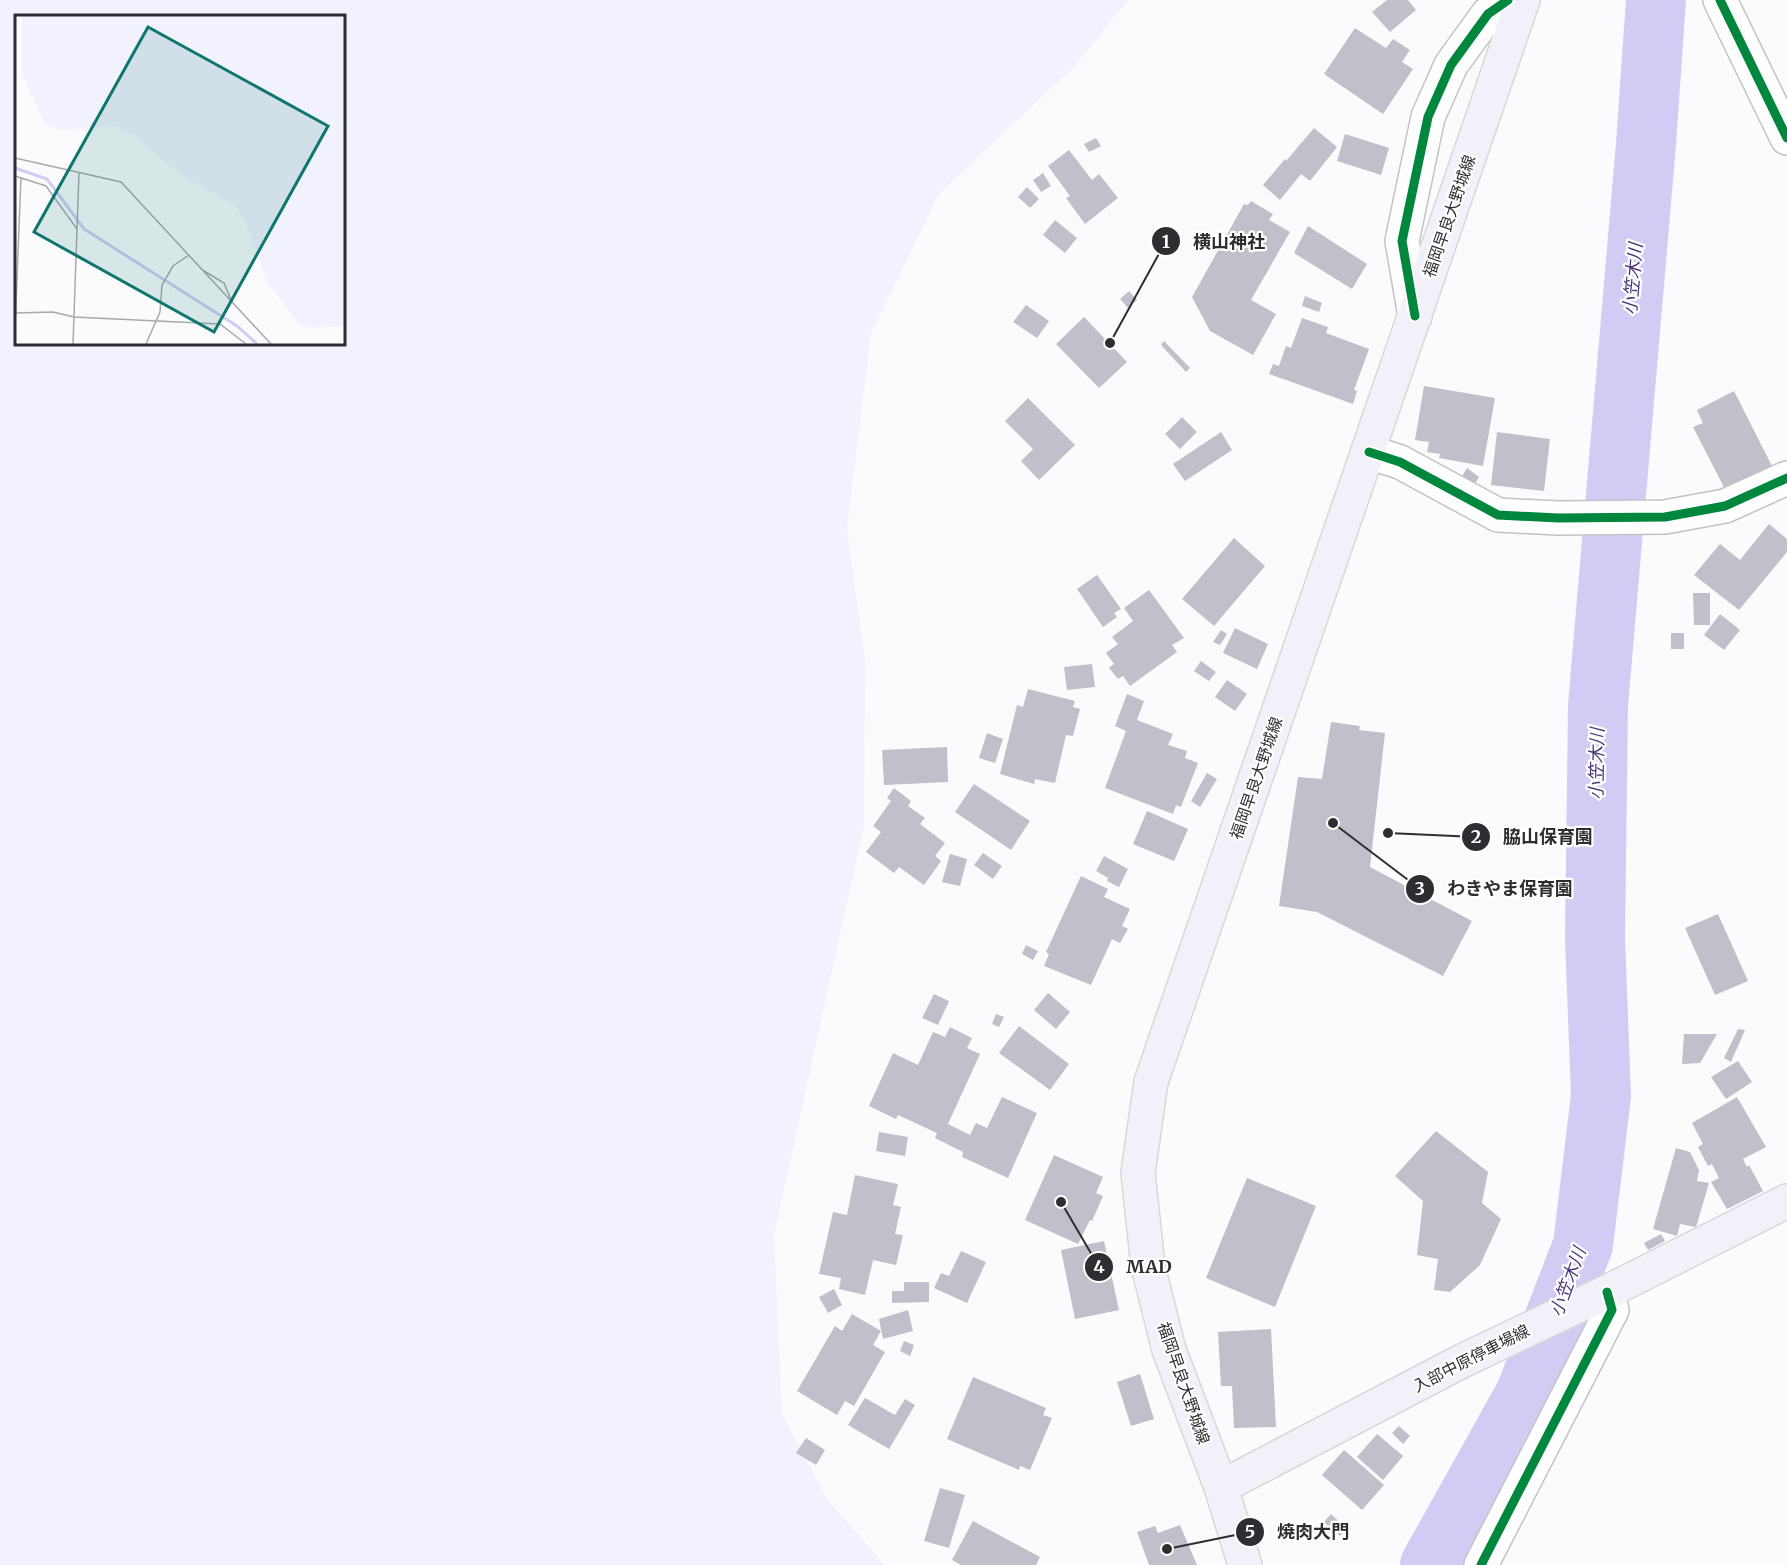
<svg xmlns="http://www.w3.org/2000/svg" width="1787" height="1565" viewBox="0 0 1787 1565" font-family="Merriweather,'Noto Sans JP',serif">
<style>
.green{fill:#f2f1fe;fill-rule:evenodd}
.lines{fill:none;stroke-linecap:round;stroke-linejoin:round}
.river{stroke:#d2ccf4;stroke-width:60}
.building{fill:#c0bfca}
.minor-casing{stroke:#c3c3c6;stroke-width:36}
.major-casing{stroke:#d8d8da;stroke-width:36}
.minor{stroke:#fefeff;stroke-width:33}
.major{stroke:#f2f0f8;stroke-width:33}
.cycleway-casing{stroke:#fff;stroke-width:13}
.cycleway{stroke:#00873e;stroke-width:9}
.labels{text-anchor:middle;stroke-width:4.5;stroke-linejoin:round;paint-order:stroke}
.street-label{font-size:16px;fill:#2e2e32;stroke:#fff}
.water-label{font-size:18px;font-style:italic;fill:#49397b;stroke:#fff}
.inset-river{fill:none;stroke:#d2ccf4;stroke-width:3}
.inset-road{fill:none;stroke:#a9a9ac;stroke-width:1.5}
.view{fill:#0f766e;fill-opacity:0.15;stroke:#0f766e;stroke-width:3}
.inset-edge{fill:none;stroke:#2e2e32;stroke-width:3}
.leader{fill:none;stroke:#2e2e32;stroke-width:2}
.callout-dot{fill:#2e2e32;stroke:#fff;stroke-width:2}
.mark-label{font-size:18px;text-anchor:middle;font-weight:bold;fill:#fff}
.callout-label{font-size:18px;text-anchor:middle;font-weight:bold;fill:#2e2e32;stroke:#fff;stroke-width:4.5;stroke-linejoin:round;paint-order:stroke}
</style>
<rect width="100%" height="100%" fill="#fbfbfe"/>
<path class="green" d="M0,0H1128L1074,67L939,194L871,333L847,529L865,662L864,825L774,1235L782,1414L827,1499L885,1565H0ZM16,16H344V344H16Z"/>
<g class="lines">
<path class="river" d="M1430,1565L1525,1395L1583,1245L1601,1096L1595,939L1598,705L1646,144L1656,0"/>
</g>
<g class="building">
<path d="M1387,0H1408L1416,10L1390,32L1372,12Z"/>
<path d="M1355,28L1386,48L1393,39L1410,50L1402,62L1413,69L1383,114L1324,74Z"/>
<path d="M1314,128L1337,147L1310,181L1301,174L1280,200L1263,185L1285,159L1286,161Z"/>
<path d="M1345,134L1389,148L1381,175L1337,161Z"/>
<path d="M1096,138L1101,146L1089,152L1084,144Z"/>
<path d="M1069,150L1092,180L1099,174L1118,198L1085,224L1066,198L1070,196L1048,166Z"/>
<path d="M1043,173L1051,186L1041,192L1033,180Z"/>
<path d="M1027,187L1039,199L1030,208L1018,197Z"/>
<path d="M1251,201L1273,214L1269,220L1290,232L1251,300L1276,314L1253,355L1210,331L1192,297L1244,204L1248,205Z"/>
<path d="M1055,220L1077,238L1065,253L1043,235Z"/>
<path d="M1308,226L1367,264L1352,289L1294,253Z"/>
<path d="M1129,291L1137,300L1128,308L1120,299Z"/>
<path d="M1305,296L1322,303L1319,312L1302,306Z"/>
<path d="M1026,305L1049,321L1037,338L1013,322Z"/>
<path d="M1084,317L1127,362L1099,388L1056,344Z"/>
<path d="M1302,318L1328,327L1326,333L1369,349L1354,390L1357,391L1353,404L1269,374L1273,364L1279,366L1286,346L1291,348Z"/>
<path d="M1164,341L1190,368L1186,372L1161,345Z"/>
<path d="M1424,386L1495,398L1483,466L1439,458L1440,454L1427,452L1429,442L1415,440Z"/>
<path d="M1734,391L1775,472L1728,495L1693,427L1703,423L1697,410Z"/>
<path d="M1028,398L1075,445L1039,480L1021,461L1033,449L1005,421Z"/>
<path d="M1182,417L1197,432L1180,449L1165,434Z"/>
<path d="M1221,432L1232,450L1185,481L1173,464Z"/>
<path d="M1497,432L1550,439L1544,491L1491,485Z"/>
<path d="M1467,468L1479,477L1474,485L1462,476Z"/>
<path d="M1769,524L1787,539V552L1739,610L1694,575L1720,544L1740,560Z"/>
<path d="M1234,538L1265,566L1214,626L1182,599Z"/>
<path d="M1097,575L1121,609L1114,613L1117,617L1103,627L1077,589Z"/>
<path d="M1149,590L1184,638L1172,645L1177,652L1130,686L1123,676L1118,679L1109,668L1114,664L1106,653L1118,644L1112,637L1133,621L1124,608Z"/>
<path d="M1693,593H1710V625H1694Z"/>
<path d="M1720,614L1740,630L1724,650L1704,635Z"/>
<path d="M1235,628L1268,644L1257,669L1223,653Z"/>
<path d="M1221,630L1227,634L1220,645L1213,642Z"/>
<rect x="1671" y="633" width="13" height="16"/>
<path d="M1201,661L1216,672L1209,681L1194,671Z"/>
<path d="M1092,664L1095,687L1067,690L1064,667Z"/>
<path d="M1227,680L1247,694L1235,711L1215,697Z"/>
<path d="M1028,689L1075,701L1073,707L1080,709L1073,736L1066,735L1055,783L1035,779L1034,784L1000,774L1017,705L1023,707Z"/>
<path d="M1127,694L1144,701L1137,720L1173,734L1168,745L1187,751L1185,758L1198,763L1181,807L1176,805L1173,814L1105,788L1126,731L1115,726Z"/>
<path d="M1331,722L1360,726L1359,730L1385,733L1370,867L1472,921L1443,976L1317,912L1279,906L1298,777L1322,779Z"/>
<path d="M987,733L1003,739L995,763L979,758Z"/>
<path d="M947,747L948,782L884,785L882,750Z"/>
<path d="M1207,773L1217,779L1200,807L1191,801Z"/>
<path d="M974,784L1030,821L1011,850L955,812Z"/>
<path d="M894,788L911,801L908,806L925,818L920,824L945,843L935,856L941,861L924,885L899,867L894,873L866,852L881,832L873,826L891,801L887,798Z"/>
<path d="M1147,811L1188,829L1174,861L1133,844Z"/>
<path d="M983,853L1002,866L993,879L974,865Z"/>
<path d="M950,854L967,859L960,886L942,882Z"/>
<path d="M1104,856L1128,869L1119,887L1107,881L1108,878L1096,871Z"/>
<path d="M1081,876L1108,889L1104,897L1130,909L1122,926L1128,929L1120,943L1112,939L1091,985L1044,966L1049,954L1046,952Z"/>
<path d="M1718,914L1748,981L1715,995L1685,928Z"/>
<path d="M1026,945L1038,951L1033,960L1022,954Z"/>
<path d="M1048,993L1070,1012L1056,1029L1034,1010Z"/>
<path d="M934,994L949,1001L938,1025L922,1018Z"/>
<path d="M996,1014L1004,1017L999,1027L992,1024Z"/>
<path d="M1019,1026L1069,1064L1050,1090L999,1053Z"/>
<path d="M950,1027L972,1038L967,1048L980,1054L948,1124L970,1135L976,1123L987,1128L1002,1097L1037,1113L1008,1178L962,1157L963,1152L935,1138L937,1133L898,1115L896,1119L869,1106L893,1053L918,1065L933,1032L945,1037Z"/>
<path d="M1738,1029L1745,1030L1731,1062L1724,1058Z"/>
<path d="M1684,1034H1717L1700,1063L1682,1064Z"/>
<path d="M1738,1061L1752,1082L1726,1099L1711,1077Z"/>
<path d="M1737,1097L1766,1147L1743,1159L1747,1167L1749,1165L1763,1191L1727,1209L1711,1182L1719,1178L1712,1164L1708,1166L1698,1147L1703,1144L1692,1123Z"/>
<path d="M1436,1131L1488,1172L1482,1203L1501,1219L1480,1265L1450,1292L1434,1290L1438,1259L1417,1255L1423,1201L1395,1176Z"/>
<path d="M879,1132L908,1137L905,1156L876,1151Z"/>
<path d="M1676,1148L1690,1152L1699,1170L1697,1181L1709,1183L1696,1227L1680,1224L1677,1236L1653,1229Z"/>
<path d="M1054,1155L1103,1177L1096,1193L1103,1196L1092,1221L1090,1220L1078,1244L1025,1220Z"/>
<path d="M855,1175L898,1184L893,1205L901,1207L895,1234L903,1235L896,1265L873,1260L865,1295L839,1289L841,1278L819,1274L833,1212L847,1215Z"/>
<path d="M1247,1178L1316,1206L1275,1307L1206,1278Z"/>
<path d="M1661,1234L1665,1241L1648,1250L1644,1243Z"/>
<path d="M1104,1241L1119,1310L1075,1319L1061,1250Z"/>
<path d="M961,1251L986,1262L967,1303L934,1288L941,1273L949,1276Z"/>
<path d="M904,1282H929V1302L892,1303V1291H904Z"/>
<path d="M834,1289L842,1305L828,1313L819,1297Z"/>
<path d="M908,1310L913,1331L883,1339L879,1319Z"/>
<path d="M852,1314L881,1331L873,1345L885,1352L854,1406L845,1401L837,1415L797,1391L835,1326L842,1331Z"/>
<path d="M1271,1329L1276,1427L1234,1428L1232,1386H1221L1218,1332Z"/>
<path d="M904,1341L914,1345L910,1356L900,1351Z"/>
<path d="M1140,1374L1154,1419L1131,1426L1117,1382Z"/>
<path d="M973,1377L1046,1408L1043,1415L1052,1418L1030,1470L1020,1466L1019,1470L947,1439Z"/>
<path d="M865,1398L895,1415L905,1399L915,1405L889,1449L848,1425Z"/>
<path d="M1399,1426L1410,1436L1403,1444L1392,1433Z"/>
<path d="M1377,1434L1403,1456L1383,1480L1357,1457Z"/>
<path d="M806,1438L825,1450L816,1465L796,1453Z"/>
<path d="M1344,1450L1384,1485L1362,1510L1322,1475Z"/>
<path d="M940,1488L965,1495L949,1548L924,1541Z"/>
<path d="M1331,1514L1346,1528L1340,1536L1324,1522Z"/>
<path d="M973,1521L1040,1557L1036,1565H961L952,1560Z"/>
<path d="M1180,1525L1197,1565H1149L1137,1532L1155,1526L1158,1533Z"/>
</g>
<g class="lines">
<g class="minor-casing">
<g id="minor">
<path d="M1720,0L1787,138"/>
<path d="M1415,316L1402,241L1428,117L1451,65L1488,14L1508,0"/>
<path d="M1369,452L1400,462L1498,515L1558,518L1665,517L1725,506L1787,478"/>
<path d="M1481,1565L1612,1310L1607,1292"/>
</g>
</g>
<g class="major-casing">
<g id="major">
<path d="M1221,1487L1462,1361L1607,1292L1787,1201"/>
<path d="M1245,1565L1221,1487L1169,1350L1148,1266L1138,1173L1151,1082L1523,0"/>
</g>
</g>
<use href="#minor" class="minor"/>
<use href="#major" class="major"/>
<g class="cycleway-casing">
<g id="cycleway">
<path d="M1720,0L1787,138"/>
<path d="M1415,316L1402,241L1428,117L1451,65L1488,14L1508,0"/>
<path d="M1369,452L1400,462L1498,515L1558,518L1665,517L1725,506L1787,478"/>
<path d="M1481,1565L1612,1310L1607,1292"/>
</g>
</g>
<use href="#cycleway" class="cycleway"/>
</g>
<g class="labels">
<g class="street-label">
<text transform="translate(1449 216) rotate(-71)" y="6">福岡早良大野城線</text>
<text transform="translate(1256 778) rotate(-71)" y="6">福岡早良大野城線</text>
<text transform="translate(1471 1358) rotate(-27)" y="6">入部中原停車場線</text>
<text transform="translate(1184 1383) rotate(71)" y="6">福岡早良大野城線</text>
</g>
<g class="water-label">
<text transform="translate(1633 279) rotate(-85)" y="6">小笠木川</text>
<text transform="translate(1597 764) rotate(-89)" y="6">小笠木川</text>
<text transform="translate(1568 1282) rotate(-70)" y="6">小笠木川</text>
</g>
</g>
<g transform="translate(15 15)">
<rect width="330" height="330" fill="#fbfbfe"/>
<path d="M7,1H330V311L296,313L283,308L251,265L231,207L219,190L163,158L122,122L101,111L46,115L30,109L7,59Z" fill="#f2f1fe"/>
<path class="inset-river" d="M0,153L32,164L69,214L222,311L242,329"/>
<path class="inset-road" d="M0,143L106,167L256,329M0,161L31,171L62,214M186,254L209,268L217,287M0,298L38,297L59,302L205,309L231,329M0,314L6,162M58,329L64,157M131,329L145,297L147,270L158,251L174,240"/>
<path class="view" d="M133,12L313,111L199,317L19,217Z"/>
<rect width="330" height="330" class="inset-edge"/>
</g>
<path class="leader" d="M1110 343L1166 241M1388 833L1476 837M1333 823L1420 889M1061 1202L1099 1267M1167 1549L1250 1532"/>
<g class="callout-dot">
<circle cx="1110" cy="343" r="6"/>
<circle cx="1388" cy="833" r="6"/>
<circle cx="1333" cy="823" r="6"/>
<circle cx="1061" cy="1202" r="6"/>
<circle cx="1167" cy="1549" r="6"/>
<circle cx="1166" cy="241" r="15"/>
<circle cx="1476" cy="837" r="15"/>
<circle cx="1420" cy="889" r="15"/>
<circle cx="1099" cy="1267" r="15"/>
<circle cx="1250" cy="1532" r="15"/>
</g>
<g class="mark-label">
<text x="1166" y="248">1</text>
<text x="1476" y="843">2</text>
<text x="1420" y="895">3</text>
<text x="1099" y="1273">4</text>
<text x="1250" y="1538">5</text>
</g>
<g class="callout-label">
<text x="1229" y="248">横山神社</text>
<text x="1548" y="843">脇山保育園</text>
<text x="1510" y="895">わきやま保育園</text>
<text x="1149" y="1273">MAD</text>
<text x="1313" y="1538">焼肉大門</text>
</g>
</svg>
